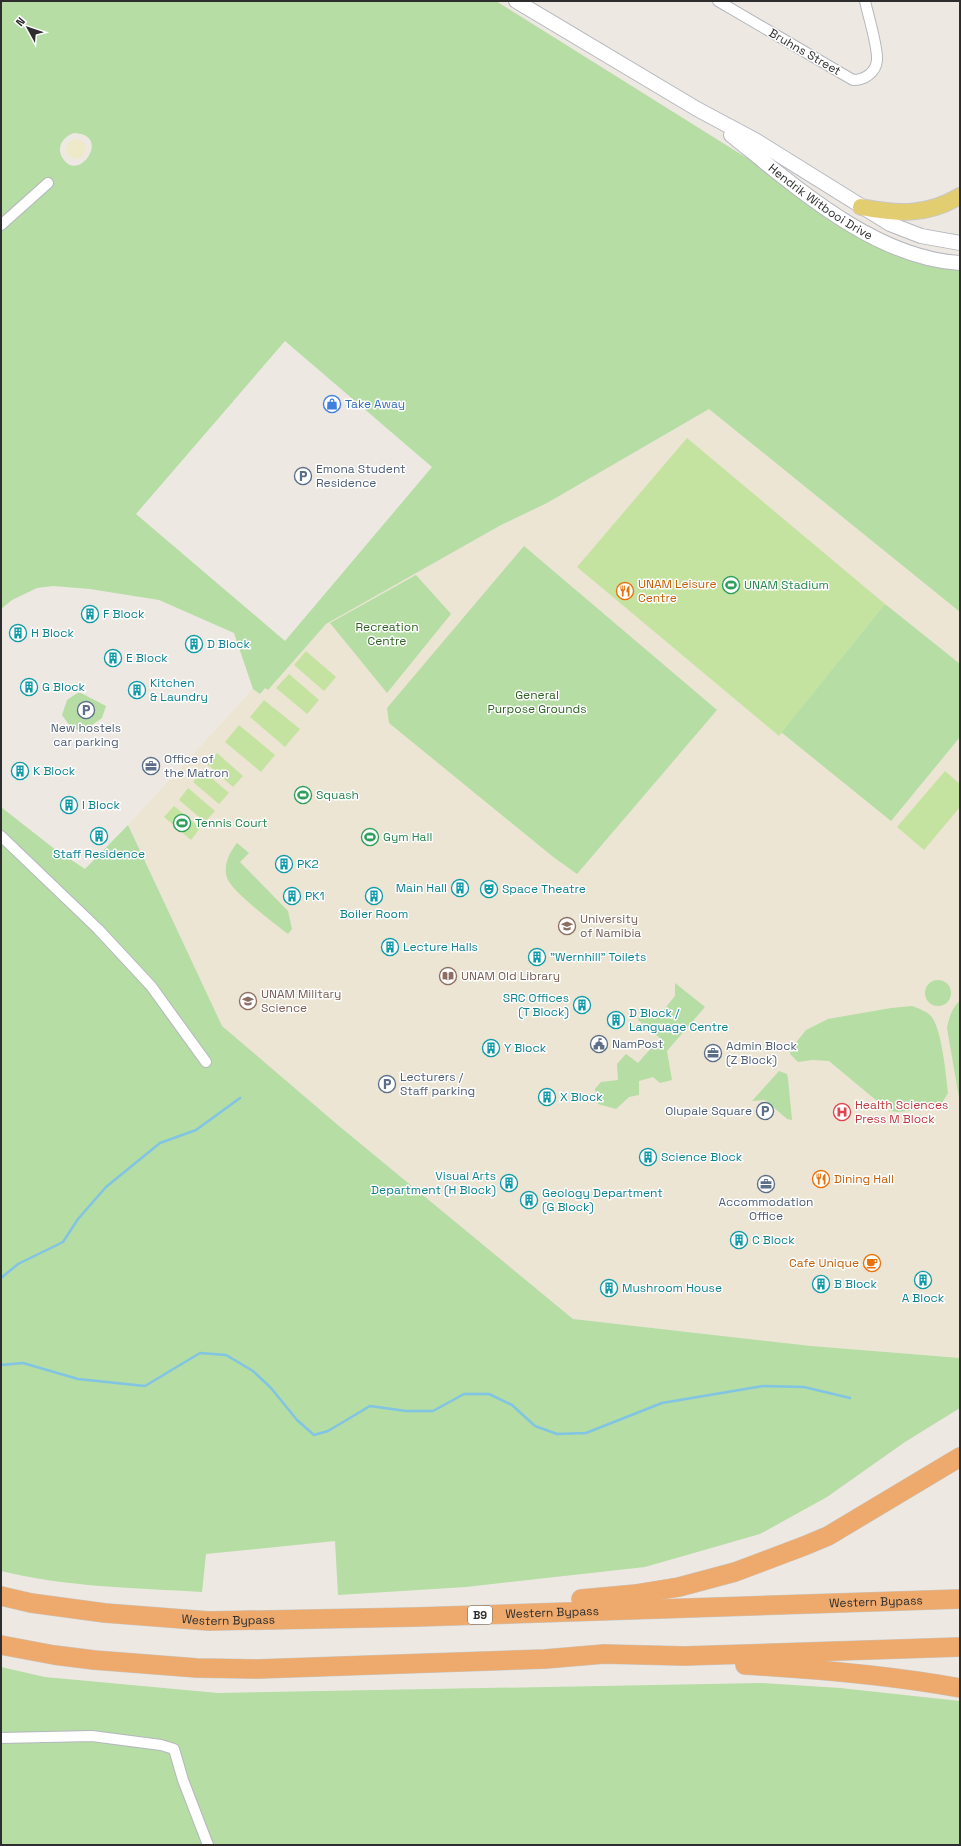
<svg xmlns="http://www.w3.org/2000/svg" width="961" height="1846" viewBox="0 0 961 1846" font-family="'Space Grotesk',sans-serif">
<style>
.education{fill:#ece5d3}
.green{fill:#b5dda4;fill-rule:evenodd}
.sand{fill:#eeeac9}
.pitch{fill:#c4e3a1}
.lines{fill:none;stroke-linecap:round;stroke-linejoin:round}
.stream{stroke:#81c4e3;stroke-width:2.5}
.street-casing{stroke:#b5b7bf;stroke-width:12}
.secondary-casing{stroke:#b5b7bf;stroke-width:16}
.primary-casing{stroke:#c8c8c8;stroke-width:18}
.highway-casing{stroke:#c8c8c8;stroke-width:20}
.street{stroke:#fff;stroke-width:10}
.secondary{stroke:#fff;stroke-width:14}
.primary{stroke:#e3cd71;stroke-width:16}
.highway{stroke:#eeaa6c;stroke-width:19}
.labels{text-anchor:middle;stroke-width:3;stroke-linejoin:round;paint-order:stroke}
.shield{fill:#fff;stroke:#6c6c6c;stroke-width:1}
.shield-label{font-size:11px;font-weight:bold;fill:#2d2d2d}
.street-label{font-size:12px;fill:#2d2d2d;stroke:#fff}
.shop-label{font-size:12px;fill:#366cbe;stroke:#fff;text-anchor:start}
.service-label{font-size:12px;fill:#4e5e75;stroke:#fff;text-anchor:start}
.food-label{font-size:12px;fill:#c56008;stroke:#fff;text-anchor:start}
.leisure-label{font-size:12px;fill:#27864d;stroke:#fff;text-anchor:start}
.culture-label{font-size:12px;fill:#0d838f;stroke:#fff;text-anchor:start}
.park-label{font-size:12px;fill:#2e6423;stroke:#fff}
.education-label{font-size:12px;fill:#785e54;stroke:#fff;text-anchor:start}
.health-label{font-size:12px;fill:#be3a42;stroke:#fff;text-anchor:start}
</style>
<rect width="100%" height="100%" fill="#ede9e2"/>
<path class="education" d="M709,409L960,612V1358L811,1346L573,1319L339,1126L221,1026L128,825L253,689L260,694L265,688L268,690L326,624L501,525L547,503Z"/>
<g class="green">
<path d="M1,1H496L865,232L960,263V612L709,409L547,503L501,525L326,624L268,690L265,688L260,694L253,689L234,633L159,600L90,589L53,586L37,588L12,600L1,609ZM74,133C113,134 78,186 62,157C56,146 64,136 74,133ZM285,341L432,467L285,641L136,514Z"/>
<path d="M524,546L717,710L577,874L552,856L389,723L387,708Z"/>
<path d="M416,575L451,614L387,693L330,623Z"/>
<path d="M885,604L960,664V737L891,821L781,732Z"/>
<path d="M79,692L106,706L102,718L82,732L70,726L62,715L67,700Z"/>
<path d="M1,807L52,847L85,869L128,825L222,1026L339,1126L573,1319L811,1346L960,1358V1408L905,1442L827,1497L760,1534L645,1567L466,1587L338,1595L335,1541L206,1554L202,1592C136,1588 65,1587 1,1571Z"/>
<path d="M237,843L249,853L240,862L288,911L292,929L288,934C274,923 235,894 228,880C222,867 229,853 237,843Z"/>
<circle cx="938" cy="993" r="13"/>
<path d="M675,983L705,1007L667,1051L672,1080L660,1083L653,1077L639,1081V1095L629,1097L616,1109L598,1104L595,1089L601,1082L618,1080L617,1064L626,1054L638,1063L660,1038L638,1020L639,1017H658L675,996Z"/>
<path d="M960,1001V1103L947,1028C949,1018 952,1007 960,1001Z"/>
<path d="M912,1006C918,1008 926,1011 931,1016C942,1029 946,1076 948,1093L939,1108L898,1112L889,1111L829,1061L812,1060L798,1062L790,1054L791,1049L806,1030L828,1019L891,1008Z"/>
<path d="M779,1071L787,1074L788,1079L792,1120L787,1119L765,1100L752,1101Z"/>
<path d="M1,1667L45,1677L218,1693L761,1683L840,1688L960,1701V1845H1Z"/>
</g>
<circle class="sand" cx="76" cy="149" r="10"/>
<g class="pitch">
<path d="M687,438L885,604L779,736L577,567Z"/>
<path d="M306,651L336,677L324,691L294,665Z"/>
<path d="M289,674L319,700L307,714L276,688Z"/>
<path d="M264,700L300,729L285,747L250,717Z"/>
<path d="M239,725L275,755L261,772L225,742Z"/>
<path d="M217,753L243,776L233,787L207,764Z"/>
<path d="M202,770L229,793L219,804L193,782Z"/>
<path d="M945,771L960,784V807L924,850L897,827Z"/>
<path d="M188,788L215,811L205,822L179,800Z"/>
<path d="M174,806L200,828L191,840L164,817Z"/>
</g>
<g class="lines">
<g class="stream">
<path d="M1,1278L18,1264L63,1242L78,1219L106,1187L160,1143L196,1130L240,1098"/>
<path d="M1,1365L23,1363L78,1379L145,1386L200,1353L226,1355L253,1371L271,1388L297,1420L314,1435L328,1431L370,1406L406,1411H433L464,1394H489L512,1405L535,1426L557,1434L586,1433L662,1403L763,1386L804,1387L850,1398"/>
</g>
<g class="street-casing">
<g id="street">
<path d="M718,1L853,80C864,80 876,73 877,60C878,47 868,15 865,1"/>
<path d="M1,225L48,183"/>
<path d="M1,836L98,929L151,986L206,1062"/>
<path d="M1,1738L92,1736L161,1745L174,1749L183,1780L208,1845"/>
</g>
</g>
<g class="secondary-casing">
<g id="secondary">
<path d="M516,1L697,109L755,140L890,224L921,236L960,243"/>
<path id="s1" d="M731,135C795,186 874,258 960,263"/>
</g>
</g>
<g class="primary-casing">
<path id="primary" d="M861,207C897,214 927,216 960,196"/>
</g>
<g class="highway-casing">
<g id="highway">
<path id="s2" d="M1,1596L31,1603L105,1613L209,1621L416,1617L960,1599"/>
<path d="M581,1599L636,1594L679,1587L735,1572L804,1546L828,1536L960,1457"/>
<path d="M1,1645L54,1655L94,1660L197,1668L257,1669L545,1659L604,1654L684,1656L960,1647"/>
<path d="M745,1665C817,1669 889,1675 960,1688"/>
</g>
</g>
<use href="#street" class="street"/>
<use href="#secondary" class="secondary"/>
<use href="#primary" class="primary"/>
<use href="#highway" class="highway"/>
</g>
<defs>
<g id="shop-ring" transform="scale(0.9)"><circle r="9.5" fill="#fff" stroke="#3f7fe0" stroke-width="1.5"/><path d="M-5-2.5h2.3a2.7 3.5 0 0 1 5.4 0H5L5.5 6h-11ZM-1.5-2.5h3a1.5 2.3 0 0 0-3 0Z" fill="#3f7fe0"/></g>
<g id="parking-ring" transform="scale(0.9)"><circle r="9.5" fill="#fff" stroke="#5c6f8a" stroke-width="1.5"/><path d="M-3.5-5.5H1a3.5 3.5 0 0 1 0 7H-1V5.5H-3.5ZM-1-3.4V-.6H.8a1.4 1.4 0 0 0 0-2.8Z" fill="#5c6f8a"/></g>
<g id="stadium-ring" transform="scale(0.9)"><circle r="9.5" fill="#fff" stroke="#2e9e5b" stroke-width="1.5"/><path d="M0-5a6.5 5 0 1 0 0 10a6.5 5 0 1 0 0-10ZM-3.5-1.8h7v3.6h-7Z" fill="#2e9e5b"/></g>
<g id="restaurant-ring" transform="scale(0.9)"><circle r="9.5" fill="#fff" stroke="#e8710a" stroke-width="1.5"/><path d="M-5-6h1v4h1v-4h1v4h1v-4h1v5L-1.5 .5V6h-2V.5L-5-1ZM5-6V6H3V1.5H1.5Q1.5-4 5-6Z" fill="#e8710a"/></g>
<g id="building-ring" transform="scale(0.9)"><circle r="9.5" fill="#fff" stroke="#0f9aa8" stroke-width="1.5"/><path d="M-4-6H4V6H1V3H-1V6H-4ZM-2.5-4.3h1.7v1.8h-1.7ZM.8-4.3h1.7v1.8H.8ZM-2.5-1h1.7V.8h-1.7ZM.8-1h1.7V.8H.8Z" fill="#0f9aa8"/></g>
<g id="office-ring" transform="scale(0.9)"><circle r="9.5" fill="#fff" stroke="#5c6f8a" stroke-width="1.5"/><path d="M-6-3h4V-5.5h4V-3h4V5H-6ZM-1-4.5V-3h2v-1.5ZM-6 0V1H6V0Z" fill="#5c6f8a"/></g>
<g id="theatre-ring" transform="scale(0.9)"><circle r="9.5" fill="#fff" stroke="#0f9aa8" stroke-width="1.5"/><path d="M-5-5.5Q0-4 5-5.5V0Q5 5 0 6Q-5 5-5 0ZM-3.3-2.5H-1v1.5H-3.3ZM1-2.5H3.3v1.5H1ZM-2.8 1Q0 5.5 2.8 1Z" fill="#0f9aa8"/></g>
<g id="university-ring" transform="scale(0.9)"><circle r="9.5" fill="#fff" stroke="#8d6e63" stroke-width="1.5"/><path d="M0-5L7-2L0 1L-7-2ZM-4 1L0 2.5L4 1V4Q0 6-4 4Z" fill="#8d6e63"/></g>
<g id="library-ring" transform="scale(0.9)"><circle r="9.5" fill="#fff" stroke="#8d6e63" stroke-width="1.5"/><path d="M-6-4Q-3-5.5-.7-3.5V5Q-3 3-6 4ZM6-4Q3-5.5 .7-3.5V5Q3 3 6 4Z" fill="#8d6e63"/></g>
<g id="civic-ring" transform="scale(0.9)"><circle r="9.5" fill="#fff" stroke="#5c6f8a" stroke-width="1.5"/><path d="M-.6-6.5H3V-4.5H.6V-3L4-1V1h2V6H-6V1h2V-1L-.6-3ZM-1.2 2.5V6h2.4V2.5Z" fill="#5c6f8a"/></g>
<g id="hospital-ring" transform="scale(0.9)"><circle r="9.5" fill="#fff" stroke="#e0444e" stroke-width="1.5"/><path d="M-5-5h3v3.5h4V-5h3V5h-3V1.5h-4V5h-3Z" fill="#e0444e"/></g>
<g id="cafe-ring" transform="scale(0.9)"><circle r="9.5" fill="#fff" stroke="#e8710a" stroke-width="1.5"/><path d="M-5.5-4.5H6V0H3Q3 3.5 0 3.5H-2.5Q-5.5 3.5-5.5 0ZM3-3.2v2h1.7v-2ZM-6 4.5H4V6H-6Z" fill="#e8710a"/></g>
</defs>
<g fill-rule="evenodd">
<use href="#shop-ring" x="332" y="404"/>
<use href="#parking-ring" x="303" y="476"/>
<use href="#stadium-ring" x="731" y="585"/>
<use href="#restaurant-ring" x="625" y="591"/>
<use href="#building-ring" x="90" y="614"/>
<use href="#building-ring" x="18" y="633"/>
<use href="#building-ring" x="194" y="644"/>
<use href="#building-ring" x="113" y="658"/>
<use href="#building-ring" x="29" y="687"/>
<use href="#building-ring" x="137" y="690"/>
<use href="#parking-ring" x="86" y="710"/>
<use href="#office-ring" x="151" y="766"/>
<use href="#building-ring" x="20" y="771"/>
<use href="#stadium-ring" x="303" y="795"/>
<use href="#building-ring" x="69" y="805"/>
<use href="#stadium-ring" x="182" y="823"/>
<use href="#building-ring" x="99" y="836"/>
<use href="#stadium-ring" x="370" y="837"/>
<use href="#building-ring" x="284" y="864"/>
<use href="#building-ring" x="460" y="888"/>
<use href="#theatre-ring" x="489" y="889"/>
<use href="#building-ring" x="292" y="896"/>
<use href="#building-ring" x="374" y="896"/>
<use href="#university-ring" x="567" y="926"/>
<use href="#building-ring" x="390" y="947"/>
<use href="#building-ring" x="537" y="957"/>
<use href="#library-ring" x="448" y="976"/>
<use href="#university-ring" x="248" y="1001"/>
<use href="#building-ring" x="582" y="1005"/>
<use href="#building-ring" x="616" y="1020"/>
<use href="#civic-ring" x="599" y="1044"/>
<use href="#building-ring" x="491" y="1048"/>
<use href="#office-ring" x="713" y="1053"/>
<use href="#parking-ring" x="387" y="1084"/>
<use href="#building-ring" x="547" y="1097"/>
<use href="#parking-ring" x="765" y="1111"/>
<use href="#hospital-ring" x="842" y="1112"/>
<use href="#building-ring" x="648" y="1157"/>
<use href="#restaurant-ring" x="821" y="1179"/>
<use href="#building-ring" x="509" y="1183"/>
<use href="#office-ring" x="766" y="1184"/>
<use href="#building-ring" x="529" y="1200"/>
<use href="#building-ring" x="739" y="1240"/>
<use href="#cafe-ring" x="872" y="1263"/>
<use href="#building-ring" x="923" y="1280"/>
<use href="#building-ring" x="821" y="1284"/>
<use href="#building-ring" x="609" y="1288"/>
</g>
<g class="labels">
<rect class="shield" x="468" y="1606" width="24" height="18" rx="3"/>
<g class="shield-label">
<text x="480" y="1619">B9</text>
</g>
<g class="street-label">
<text transform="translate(805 52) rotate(30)" y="4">Bruhns Street</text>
<text dy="4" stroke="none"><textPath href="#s1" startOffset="112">Hendrik Witbooi Drive</textPath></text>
<text dy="4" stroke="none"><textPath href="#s2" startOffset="877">Western Bypass</textPath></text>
<text dy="4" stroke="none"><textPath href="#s2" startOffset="553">Western Bypass</textPath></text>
<text dy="4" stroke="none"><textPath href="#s2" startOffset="229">Western Bypass</textPath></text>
</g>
<g class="shop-label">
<text x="345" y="408">Take Away</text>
</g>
<g class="service-label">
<text x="316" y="473">Emona Student<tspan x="316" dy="14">Residence</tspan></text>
<text x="86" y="732" text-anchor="middle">New hostels<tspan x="86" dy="14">car parking</tspan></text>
<text x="164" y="763">Office of<tspan x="164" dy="14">the Matron</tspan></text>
<text x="612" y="1048">NamPost</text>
<text x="726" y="1050">Admin Block<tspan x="726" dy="14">(Z Block)</tspan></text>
<text x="400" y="1081">Lecturers /<tspan x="400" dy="14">Staff parking</tspan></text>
<text x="752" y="1115" text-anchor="end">Olupale Square</text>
<text x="766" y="1206" text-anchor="middle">Accommodation<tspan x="766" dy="14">Office</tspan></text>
</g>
<g class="food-label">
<text x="638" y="588">UNAM Leisure<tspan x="638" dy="14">Centre</tspan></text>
<text x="834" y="1183">Dining Hall</text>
<text x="859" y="1267" text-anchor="end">Cafe Unique</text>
</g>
<g class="leisure-label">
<text x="744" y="589">UNAM Stadium</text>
<text x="316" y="799">Squash</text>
<text x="195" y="827">Tennis Court</text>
<text x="383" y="841">Gym Hall</text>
</g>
<g class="culture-label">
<text x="103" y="618">F Block</text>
<text x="31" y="637">H Block</text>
<text x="207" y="648">D Block</text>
<text x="126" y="662">E Block</text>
<text x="150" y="687">Kitchen<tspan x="150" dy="14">&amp; Laundry</tspan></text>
<text x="42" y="691">G Block</text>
<text x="33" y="775">K Block</text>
<text x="82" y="809">I Block</text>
<text x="99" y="858" text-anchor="middle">Staff Residence</text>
<text x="297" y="868">PK2</text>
<text x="447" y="892" text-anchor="end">Main Hall</text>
<text x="502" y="893">Space Theatre</text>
<text x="305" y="900">PK1</text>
<text x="374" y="918" text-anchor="middle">Boiler Room</text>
<text x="403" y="951">Lecture Halls</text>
<text x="550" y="961">"Wernhill" Toilets</text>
<text x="569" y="1002" text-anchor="end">SRC Offices<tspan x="569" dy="14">(T Block)</tspan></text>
<text x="629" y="1017">D Block /<tspan x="629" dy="14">Language Centre</tspan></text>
<text x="504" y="1052">Y Block</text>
<text x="560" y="1101">X Block</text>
<text x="661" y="1161">Science Block</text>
<text x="496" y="1180" text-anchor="end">Visual Arts<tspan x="496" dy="14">Department (H Block)</tspan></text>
<text x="542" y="1197">Geology Department<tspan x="542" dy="14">(G Block)</tspan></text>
<text x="752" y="1244">C Block</text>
<text x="834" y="1288">B Block</text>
<text x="622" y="1292">Mushroom House</text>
<text x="923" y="1302" text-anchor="middle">A Block</text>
</g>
<g class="park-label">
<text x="387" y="631">Recreation<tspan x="387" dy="14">Centre</tspan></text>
<text x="537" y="699">General<tspan x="537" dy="14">Purpose Grounds</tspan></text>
</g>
<g class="education-label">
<text x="580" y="923">University<tspan x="580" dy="14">of Namibia</tspan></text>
<text x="461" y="980">UNAM Old Library</text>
<text x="261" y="998">UNAM Military<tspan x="261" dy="14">Science</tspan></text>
</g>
<g class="health-label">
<text x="855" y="1109">Health Sciences<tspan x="855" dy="14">Press M Block</tspan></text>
</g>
</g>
<rect width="961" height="1846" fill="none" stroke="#2d2d2d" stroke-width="4"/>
<g transform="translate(28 28) rotate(310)" stroke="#ffffff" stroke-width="3" paint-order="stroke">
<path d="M0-3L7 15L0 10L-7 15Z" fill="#2d2d2d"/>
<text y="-6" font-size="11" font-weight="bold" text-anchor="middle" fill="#2d2d2d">N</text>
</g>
</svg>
